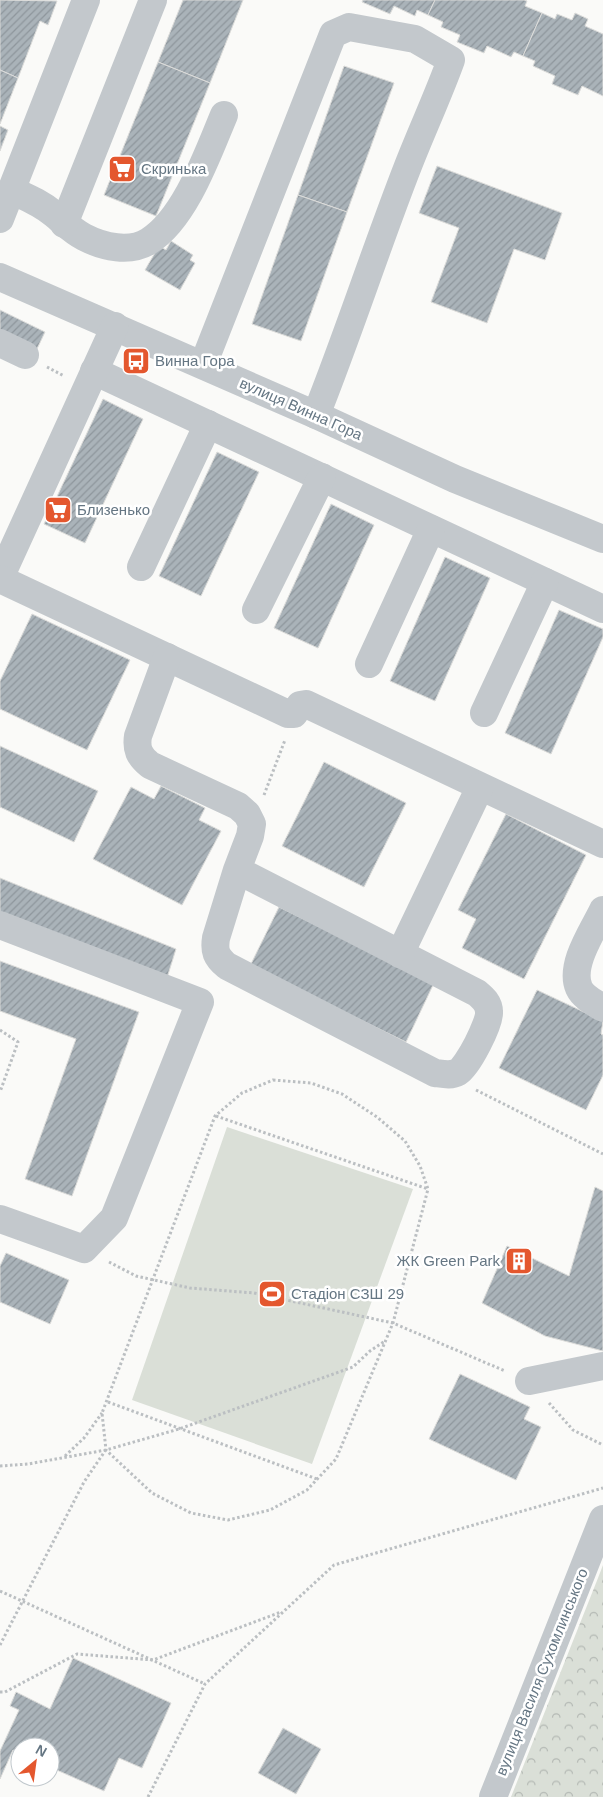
<svg xmlns="http://www.w3.org/2000/svg" width="603" height="1797" viewBox="0 0 603 1797" font-family="Helvetica,sans-serif">
<style>
.forest{fill:url(#forest-crowns)}
.pitch{fill:#dadfd7}
.building{fill:url(#building-hatch);stroke:#dcdcda}
.lines{fill:none;stroke-linecap:round;stroke-linejoin:round}
.path{stroke:#bbbfc2;stroke-width:3;stroke-dasharray:2.5 2.5;stroke-linecap:butt}
.minor{stroke:#c3c8cc;stroke-width:28}
.labels{text-anchor:middle;stroke-width:5;stroke-linejoin:round;paint-order:stroke}
.poi-label{font-size:15px;fill:#657683;stroke:#fff;text-anchor:start}
.street-label{font-size:15px;fill:#657683;stroke:#fff}
</style>
<defs>
<pattern id="forest-crowns" width="20" height="18" patternUnits="userSpaceOnUse" patternTransform="scale(1.25)"><rect width="20" height="18" fill="#dadfd7"/><path d="M2 6a3 3 0 1 1 6 0M12 15a3 3 0 1 1 6 0" fill="none" stroke="#b4b9b4"/></pattern>
<pattern id="building-hatch" width="6" height="6" patternUnits="userSpaceOnUse" patternTransform="scale(1.25)"><rect width="6" height="6" fill="#aab3b9"/><path d="M-1 1l2-2M0 6l6-6M5 7l2-2" fill="none" stroke="#8e969c"/></pattern>
</defs>
<rect width="100%" height="100%" fill="#fafaf8"/>
<path class="forest" d="M603,1565V1797H511L598,1578Z"/>
<path class="pitch" d="M227,1127L413,1189L312,1464L132,1400Z"/>
<g class="building">
<path d="M0,0L57,1L48,25L40,21L18,78L0,70Z"/>
<path d="M183,0H243L210,83L158,62Z"/>
<path d="M363,0H435L428,15L417,10L415,16L394,6L390,14L362,2Z"/>
<path d="M435,0H524L527,1L525,6L542,13L523,56L514,52L511,57L487,46L484,53L457,42L460,35L441,27L443,22L428,15Z"/>
<path d="M542,13L555,19L557,14L572,20L575,13L588,19L585,26L603,34V96L582,86L578,95L552,84L555,76L533,66L535,61L523,56Z"/>
<path d="M158,62L210,83L156,216L104,195Z"/>
<path d="M344,66L394,83L347,212L298,195Z"/>
<path d="M0,70L18,78L0,124Z"/>
<path d="M0,126L8,130L0,151Z"/>
<path d="M437,166L562,213L545,260L514,249L487,323L431,302L459,228L419,213Z"/>
<path d="M298,195L347,212L301,341L252,324Z"/>
<path d="M171,241L193,255L190,260L195,263L180,290L145,270L159,246L166,250Z"/>
<path d="M0,310L45,332L36,351L0,333Z"/>
<path d="M103,399L143,419L85,543L44,524Z"/>
<path d="M217,452L259,472L201,596L159,576Z"/>
<path d="M331,504L374,525L318,648L274,628Z"/>
<path d="M445,557L490,578L435,701L390,681Z"/>
<path d="M559,610L603,629V637L551,754L505,733Z"/>
<path d="M32,614L130,660L87,750L0,709V681Z"/>
<path d="M0,746L98,791L74,842L0,807Z"/>
<path d="M324,762L406,803L364,887L282,846Z"/>
<path d="M161,786L205,808L199,820L221,831L182,905L93,859L131,787L154,799Z"/>
<path d="M506,814L586,855L524,979L462,948L476,919L458,910Z"/>
<path d="M0,878L176,949L166,981L0,916Z"/>
<path d="M279,907L434,983L406,1042L250,966Z"/>
<path d="M0,961L139,1012L72,1196L25,1179L76,1039L0,1011Z"/>
<path d="M537,990L603,1021L601,1034L603,1035V1075L586,1110L499,1068Z"/>
<path d="M595,1187L603,1191V1351L545,1336L482,1303L507,1246L569,1276Z"/>
<path d="M6,1253L69,1280L50,1324L0,1302V1266Z"/>
<path d="M460,1374L530,1407L524,1419L541,1427L516,1480L429,1439Z"/>
<path d="M73,1658L171,1703L142,1768L119,1758L104,1791L50,1767V1747H20V1753L13,1750L0,1779V1751L19,1710L10,1706L16,1692L50,1709Z"/>
<path d="M283,1728L321,1749L296,1794L258,1773Z"/>
</g>
<g class="lines">
<g class="path">
<path d="M47,367L64,376"/>
<path d="M264,795L285,740"/>
<path d="M0,1030L18,1042L0,1092"/>
<path d="M273,1080L311,1083L342,1094L377,1117L405,1141L420,1166L428,1189L393,1323L336,1459L307,1490L270,1510L228,1520L191,1513L152,1493L106,1450L102,1413L215,1116L242,1093Z"/>
<path d="M476,1090L603,1154"/>
<path d="M216,1116L428,1189"/>
<path d="M109,1262L136,1276L190,1288L254,1293L393,1323L505,1371"/>
<path d="M108,1402L317,1479"/>
<path d="M549,1403L573,1430L603,1445"/>
<path d="M65,1456L84,1438L102,1413"/>
<path d="M0,1466L28,1464L106,1450L179,1429L353,1367L370,1351L385,1341"/>
<path d="M0,1591L205,1684"/>
<path d="M0,1645L84,1482L105,1451"/>
<path d="M0,1692H5L77,1654L153,1660L281,1612"/>
<path d="M148,1797L205,1684L334,1565L603,1488"/>
</g>
<g class="minor">
<path d="M11,190C26,197 41,203 54,214C64,222 72,231 84,237C103,247 130,253 149,241C185,219 208,153 224,115"/>
<path d="M0,219L86,0"/>
<path d="M64,224L153,0"/>
<path d="M0,277L316,415L455,479L603,539"/>
<path d="M0,343L25,355"/>
<path d="M203,365L333,34L349,27L415,39L451,60C438,96 422,130 408,166C376,248 349,332 316,415"/>
<path d="M94,371L603,609"/>
<path d="M141,567L208,424"/>
<path d="M0,578L115,326"/>
<path d="M0,579L288,714H294L300,705L306,704L603,844"/>
<path d="M256,610L322,477"/>
<path d="M167,657L138,736C136,749 139,756 150,765L238,806L247,814L252,824L250,836L237,870L216,938C214,951 216,957 227,966L435,1073C443,1074 451,1076 458,1072C468,1066 490,1023 489,1012C489,1003 483,998 477,993L237,870"/>
<path d="M369,664L431,529"/>
<path d="M484,713L545,582"/>
<path d="M603,910C593,931 569,965 579,988C583,997 595,1003 603,1008"/>
<path d="M0,925L200,1002L114,1218L84,1249L0,1219"/>
<path d="M400,954L480,787"/>
<path d="M529,1381L603,1366"/>
<path d="M493,1797L603,1519"/>
</g>
</g>
<defs>
<g id="supermarket-square" transform="scale(1.4375)"><rect x="-9" y="-9" width="18" height="18" rx="4" fill="#e4572e" stroke="#fff"/><path d="M-6-5.5h2.5l.6 2H6L4.5 2H-2.5L-4.4-4H-6ZM-1.5 3.2a1.3 1.3 0 1 0 .1 0ZM3 3.2a1.3 1.3 0 1 0 .1 0Z" fill="#fff"/></g>
<g id="bus-square" transform="scale(1.4375)"><rect x="-9" y="-9" width="18" height="18" rx="4" fill="#e4572e" stroke="#fff"/><path d="M-5-6H5V4H4V6H2V4H-2V6H-4V4H-5ZM-3.5-4V0h7V-4ZM-3.5 1.2v1.5H-2V1.2ZM2 1.2v1.5H3.5V1.2Z" fill="#fff"/></g>
<g id="building-square" transform="scale(1.4375)"><rect x="-9" y="-9" width="18" height="18" rx="4" fill="#e4572e" stroke="#fff"/><path d="M-4-6H4V6H1V3H-1V6H-4ZM-2.5-4.3h1.7v1.8h-1.7ZM.8-4.3h1.7v1.8H.8ZM-2.5-1h1.7V.8h-1.7ZM.8-1h1.7V.8H.8Z" fill="#fff"/></g>
<g id="stadium-square" transform="scale(1.4375)"><rect x="-9" y="-9" width="18" height="18" rx="4" fill="#e4572e" stroke="#fff"/><path d="M0-5a6.5 5 0 1 0 0 10a6.5 5 0 1 0 0-10ZM-3.5-1.8h7v3.6h-7Z" fill="#fff"/></g>
</defs>
<g fill-rule="evenodd">
<use href="#supermarket-square" x="122" y="169"/>
<use href="#bus-square" x="136" y="361"/>
<use href="#supermarket-square" x="58" y="510"/>
<use href="#building-square" x="519" y="1261"/>
<use href="#stadium-square" x="272" y="1294"/>
</g>
<g class="labels">
<g class="poi-label">
<text x="141" y="174">Скринька</text>
<text x="155" y="366">Винна Гора</text>
<text x="77" y="515">Близенько</text>
<text x="500" y="1266" text-anchor="end">ЖК Green Park</text>
<text x="291" y="1299">Стадіон СЗШ 29</text>
</g>
<g class="street-label">
<text transform="translate(301 409) rotate(24)" y="5">вулиця Винна Гора</text>
<text transform="translate(542 1672) rotate(-68)" y="5">вулиця Василя Сухомлинського</text>
</g>
</g>
<g transform="translate(35 1762) rotate(29)"><circle r="24" fill="#ffffff" stroke="#c1c8cd"/>
<path d="M0-4L9 19L0 12L-9 19Z" fill="#e4572e"/>
<text y="-8" font-size="14" font-weight="bold" text-anchor="middle" fill="#657683">N</text>
</g>
</svg>
